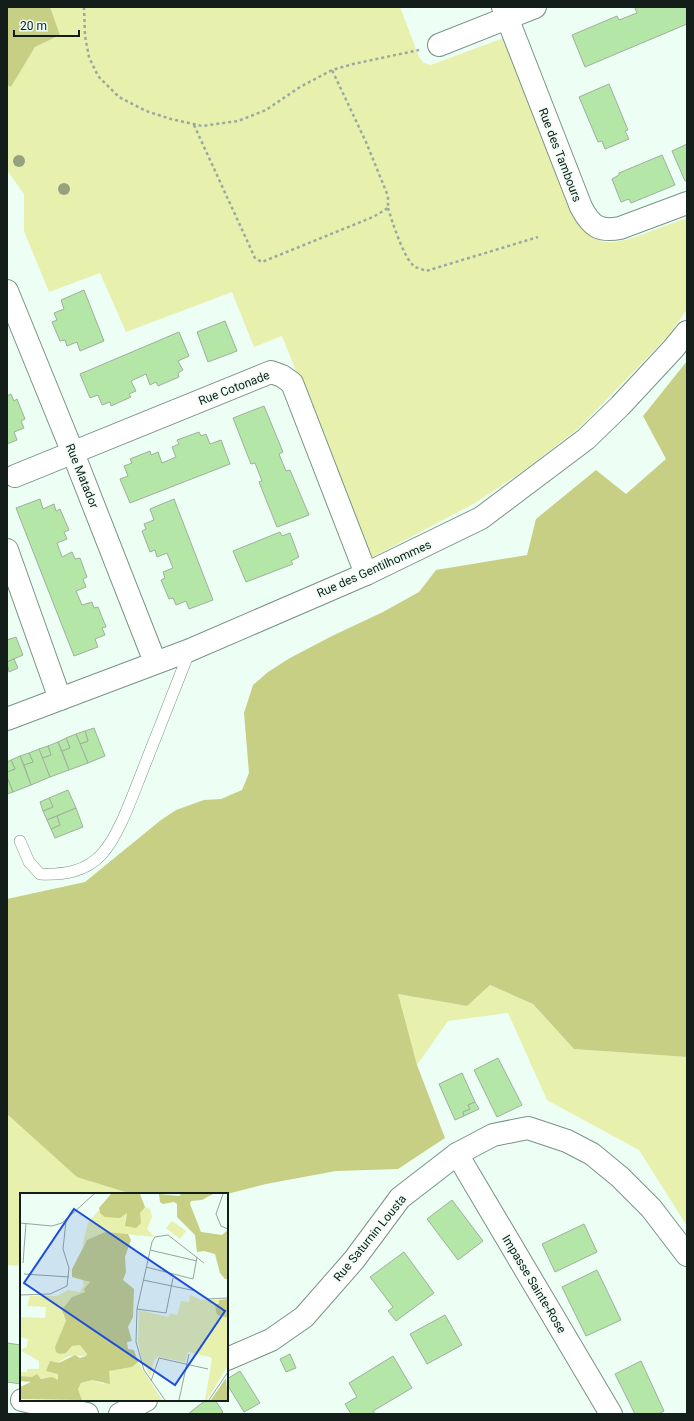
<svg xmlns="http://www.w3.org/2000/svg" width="694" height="1421" viewBox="0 0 694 1421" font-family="Roboto,sans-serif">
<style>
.green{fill:#e7f0ad}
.forest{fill:#c6cf83}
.building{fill:#b4e6a7;stroke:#9fb09b}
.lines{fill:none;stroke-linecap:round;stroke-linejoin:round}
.service-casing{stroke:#799386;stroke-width:12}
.minor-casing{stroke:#799386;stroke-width:24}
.path{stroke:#9ba9a2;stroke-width:2.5;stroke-dasharray:3 3;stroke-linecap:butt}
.service{stroke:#fff;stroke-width:11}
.minor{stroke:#fff;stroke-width:22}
.tree{fill:#97a17f}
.labels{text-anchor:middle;stroke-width:3;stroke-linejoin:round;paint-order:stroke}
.street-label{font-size:12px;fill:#131d19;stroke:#edfef5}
.inset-road{fill:none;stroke:#96a49d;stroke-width:1}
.view{fill:#1d4ed8;fill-opacity:0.15;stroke:#1d4ed8;stroke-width:2}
.inset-edge{fill:none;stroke:#131d19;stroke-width:2}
</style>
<rect width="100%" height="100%" fill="#edfef5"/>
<g class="green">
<path d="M50,7H400L419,57L424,63L431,65L506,37L571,213C594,247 606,247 644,234C658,228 673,223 687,218V309L669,335L579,428L523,471L475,503L371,558L282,336L254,347L232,292L126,332L100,273L49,292L24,231V194L7,170V85L11,87L35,47L60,35Z"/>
<path d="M490,985L533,1004L574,1049L687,1057V1226L639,1150L547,1100L508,1013L448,1021L417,1065L397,994L467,1006Z"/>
<path d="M7,1114L77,1176L132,1194H21V1266L7,1265Z"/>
</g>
<g class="forest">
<path d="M7,7H50L60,35L35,47L11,87L7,85Z"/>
<path d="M687,361V1057L574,1049L533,1004L490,985L467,1006L398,994L417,1065L445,1138L398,1169L336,1171L266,1184L227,1194H132L77,1177L7,1114V899L85,882L161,820L176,810L204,800L221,799L242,790L249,773L244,713L253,685L268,672L290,658L332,636L383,612L419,592L436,570L527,555L536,519L596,470L626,494L666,459L643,416Z"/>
</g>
<g class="building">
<path d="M638,7H687V24L585,67L572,35L617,16L619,20L637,13L635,8Z"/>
<path d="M609,84L628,130L625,131L629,139L605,149L602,141L598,142L579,97Z"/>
<path d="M687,144V181H685L672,151Z"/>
<path d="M662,155L675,185L631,203L629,199L621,202L612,179L619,175V173Z"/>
<path d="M84,290L104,341L80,351L77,342L67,346L65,340L60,341L52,322L57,320L54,313L64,309L61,300Z"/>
<path d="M225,321L237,351L208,362L197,332Z"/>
<path d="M179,332L189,356L178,361L183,370L178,373L179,377L158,386L156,382L150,385L146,374L131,381L136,391L129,394L131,397L111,406L110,402L102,405L98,395L90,398L80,374Z"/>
<path d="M11,394L14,401L17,399L25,419L21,421L24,428L14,432L17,440L7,444V396Z"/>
<path d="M264,406L283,452L279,454L286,471L290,470L309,515L277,527L259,482L262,481L255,463L251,464L233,418Z"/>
<path d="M199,432L201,436L206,434L210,444L221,440L230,464L130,503L120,479L128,476L124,466L132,463L130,459L150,451L151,455L158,452L162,463L176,457L172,447L179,444L177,440Z"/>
<path d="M40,499L43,509L54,504L56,511L60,509L69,530L64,532L67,539L57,543L62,557L72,552L75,559L80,558L87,577L83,579L86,587L76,591L82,605L92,602L94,608L98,607L106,627L102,628L105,635L95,639L98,647L74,656L16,508Z"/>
<path d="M174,499L213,600L189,609L186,601L176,605L173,598L169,599L161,580L165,578L163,572L173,568L167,553L157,557L155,550L150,552L142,531L146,529L144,524L154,520L150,509Z"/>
<path d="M280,532L282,536L290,533L299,557L291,561L293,564L246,582L233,551Z"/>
<path d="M16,637L23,655L7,662V640Z"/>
<path d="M14,659L18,668L9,672L7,662Z"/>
<path d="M94,728L105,756L88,763L80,744L88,741L85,731Z"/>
<path d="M85,731L88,741L80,744L76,734Z"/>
<path d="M76,734L88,763L69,770L62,751L70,748L66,738Z"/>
<path d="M66,738L70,748L62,751L58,742Z"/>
<path d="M58,742L69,770L50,777L42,758L51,755L48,746Z"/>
<path d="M48,746L51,755L42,758L39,749Z"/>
<path d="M39,749L50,777L31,785L24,765L33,762L29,753Z"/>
<path d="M29,753L33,762L24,765L20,756Z"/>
<path d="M20,756L31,785L13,792L7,777V772L15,769L11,760Z"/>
<path d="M11,760L15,769L7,772V762Z"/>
<path d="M7,777L13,792L7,794Z"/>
<path d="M68,790L76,808L47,820L43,811L53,807L49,798Z"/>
<path d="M49,798L53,807L43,811L40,802Z"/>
<path d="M76,808L83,827L55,838L51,829L60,825L57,816Z"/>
<path d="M57,816L60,825L51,829L47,820Z"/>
<path d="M498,1058L522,1105L497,1117L474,1070Z"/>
<path d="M462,1073L475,1102L468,1105L470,1109L463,1112L464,1116L455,1120L439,1084Z"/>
<path d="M475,1102L479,1109L464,1116L463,1112L470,1109L468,1105Z"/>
<path d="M452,1200L483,1241L458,1260L427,1219Z"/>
<path d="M584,1224L597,1252L555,1272L542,1244Z"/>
<path d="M404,1252L434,1293L396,1321L388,1311L393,1307L370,1277Z"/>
<path d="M597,1270L621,1320L586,1336L562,1287Z"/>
<path d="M445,1315L462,1345L427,1364L410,1334Z"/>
<path d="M7,1343L21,1345V1384L7,1382Z"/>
<path d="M290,1354L296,1368L286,1372L280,1359Z"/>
<path d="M393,1356L412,1388L373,1411L375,1414H351L345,1404L357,1397L349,1383Z"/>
<path d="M641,1361L664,1411L658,1414H635L615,1374Z"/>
<path d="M240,1371L260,1403L244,1412L227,1384V1379Z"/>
<path d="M206,1400H215L223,1412L220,1414H188Z"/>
</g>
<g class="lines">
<g class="service-casing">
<path id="service" d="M20,841L29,862L40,874C63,875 86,872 102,854C119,835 132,797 142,772C158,732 174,691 190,650"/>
</g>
<g class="minor-casing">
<g id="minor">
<path d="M503,7L581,207C591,226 599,232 620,228L687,203"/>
<path d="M439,45L535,7"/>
<path d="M7,291L73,453L155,662"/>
<path d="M15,476L271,372L282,376L292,383L366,574"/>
<path d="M7,550L60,699"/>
<path d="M7,719L190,650L366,574L481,518L586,439L620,406L673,349L687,332"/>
<path d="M457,1154L611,1414"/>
<path d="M227,1359L271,1340L304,1317L354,1260L400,1198L457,1154L493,1135L528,1128L567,1141L592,1154L620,1177L651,1208L687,1255"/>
<path d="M22,1400L87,1414"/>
<path d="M120,1414L146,1400"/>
</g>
</g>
<g class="path">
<path d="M84,7L85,36L89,57L98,76L119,97L146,111L171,119L202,126L238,121L266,110L300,87L332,70L353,64L419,50"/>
<path d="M194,125L255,258L262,262L373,217L388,208V196L366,142L332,70"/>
<path d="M388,208C392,221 404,259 414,266C416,268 422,269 426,271L538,237"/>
</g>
<use href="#service" class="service"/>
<use href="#minor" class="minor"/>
</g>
<g class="tree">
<circle cx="19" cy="161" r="6"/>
<circle cx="64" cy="189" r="6"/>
</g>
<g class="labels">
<g class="street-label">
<text transform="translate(560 155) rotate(69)" y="4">Rue des Tambours</text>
<text transform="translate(234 388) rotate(-21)" y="4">Rue Cotonade</text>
<text transform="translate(82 476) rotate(68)" y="4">Rue Matador</text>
<text transform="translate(374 569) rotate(-24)" y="4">Rue des Gentilhommes</text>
<text transform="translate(370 1238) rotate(-51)" y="4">Rue Saturnin Lousta</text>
<text transform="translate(534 1284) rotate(59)" y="4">Impasse Sainte-Rose</text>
</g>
</g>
<g transform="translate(20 1193)">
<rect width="208" height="208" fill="#edfef5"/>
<path d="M125,14L130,16L132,24L127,36L135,44L85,39L67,47L62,54L68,30L79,17L80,20L100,25L107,20L105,28ZM152,28L166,38L160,46L146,35ZM62,86L70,89L65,99L52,104L43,122L46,128L42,140L46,160L52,153L60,152L67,161L66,163H49L42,167L39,170L38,187L0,183V179H7V176H19V168L0,157L7,154L8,146L0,144V124L25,125L26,114L7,113L10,103H37L48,97L60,99L64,92ZM170,102L182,107H199L197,122L208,125V172L187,207H185L192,166L190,164L168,159L165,169L138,164L134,167L130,184L121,165L118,149L119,117L149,124L150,120L157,122L161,108L169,109ZM118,169L142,207H62L58,196L61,190L72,187L84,191L89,178L112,174Z" fill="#e7f0ad"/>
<path d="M91,1H120L125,14L120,20L121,30L116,35L105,33L107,20L100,25L85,24L80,20L79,15ZM139,1L159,3L161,1H193L182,7L171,8L170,11L181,39L202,42L208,37V86H205L200,80L195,61L184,58L177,59L175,42L157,24V11L154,9L143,11L140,9ZM85,39L108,41L111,47L105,64L106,79L103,87L114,96L113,124L108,134L112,148L107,149L108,156L114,157L118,169L112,174L89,178L90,191L72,187L61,190L58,196L62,207L0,206V194L11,189L0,188V183L12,184L17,181L21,186L32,184L38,187V181L26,178L30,168L39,170L55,162L60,165L66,163L67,161L60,152L52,153L46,160L40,161L36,159L35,154L46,128L42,117L52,104L65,99L64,96L70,89L52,84V76L67,47ZM208,106V125L197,122L195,113L199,110V107ZM206,185L208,207H191Z" fill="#c6cf83"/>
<path class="inset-road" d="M203,1L196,21L201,33L208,36M0,30L32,33L42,30L74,1M130,57L177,68M3,70L6,30M126,74L173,86L177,64M4,81L49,84M123,87L176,98M0,102L30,101L47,93L49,75L43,56L46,28M188,106L208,105M117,116L146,120L153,85M131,188L139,165L188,176M145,207L124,177L116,149L117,116L132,49L135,44L148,42L184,70M159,207L169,161M189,207L208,179"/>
<path class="view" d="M54,16L205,118L155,192L4,90Z"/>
<rect width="208" height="208" class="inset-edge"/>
</g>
<rect width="694" height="1421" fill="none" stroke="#131d19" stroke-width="16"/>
<path d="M14 30v6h65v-6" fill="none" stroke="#131d19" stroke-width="2"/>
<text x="20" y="30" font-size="12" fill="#131d19" stroke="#edfef5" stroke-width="3" paint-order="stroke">20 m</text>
</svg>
